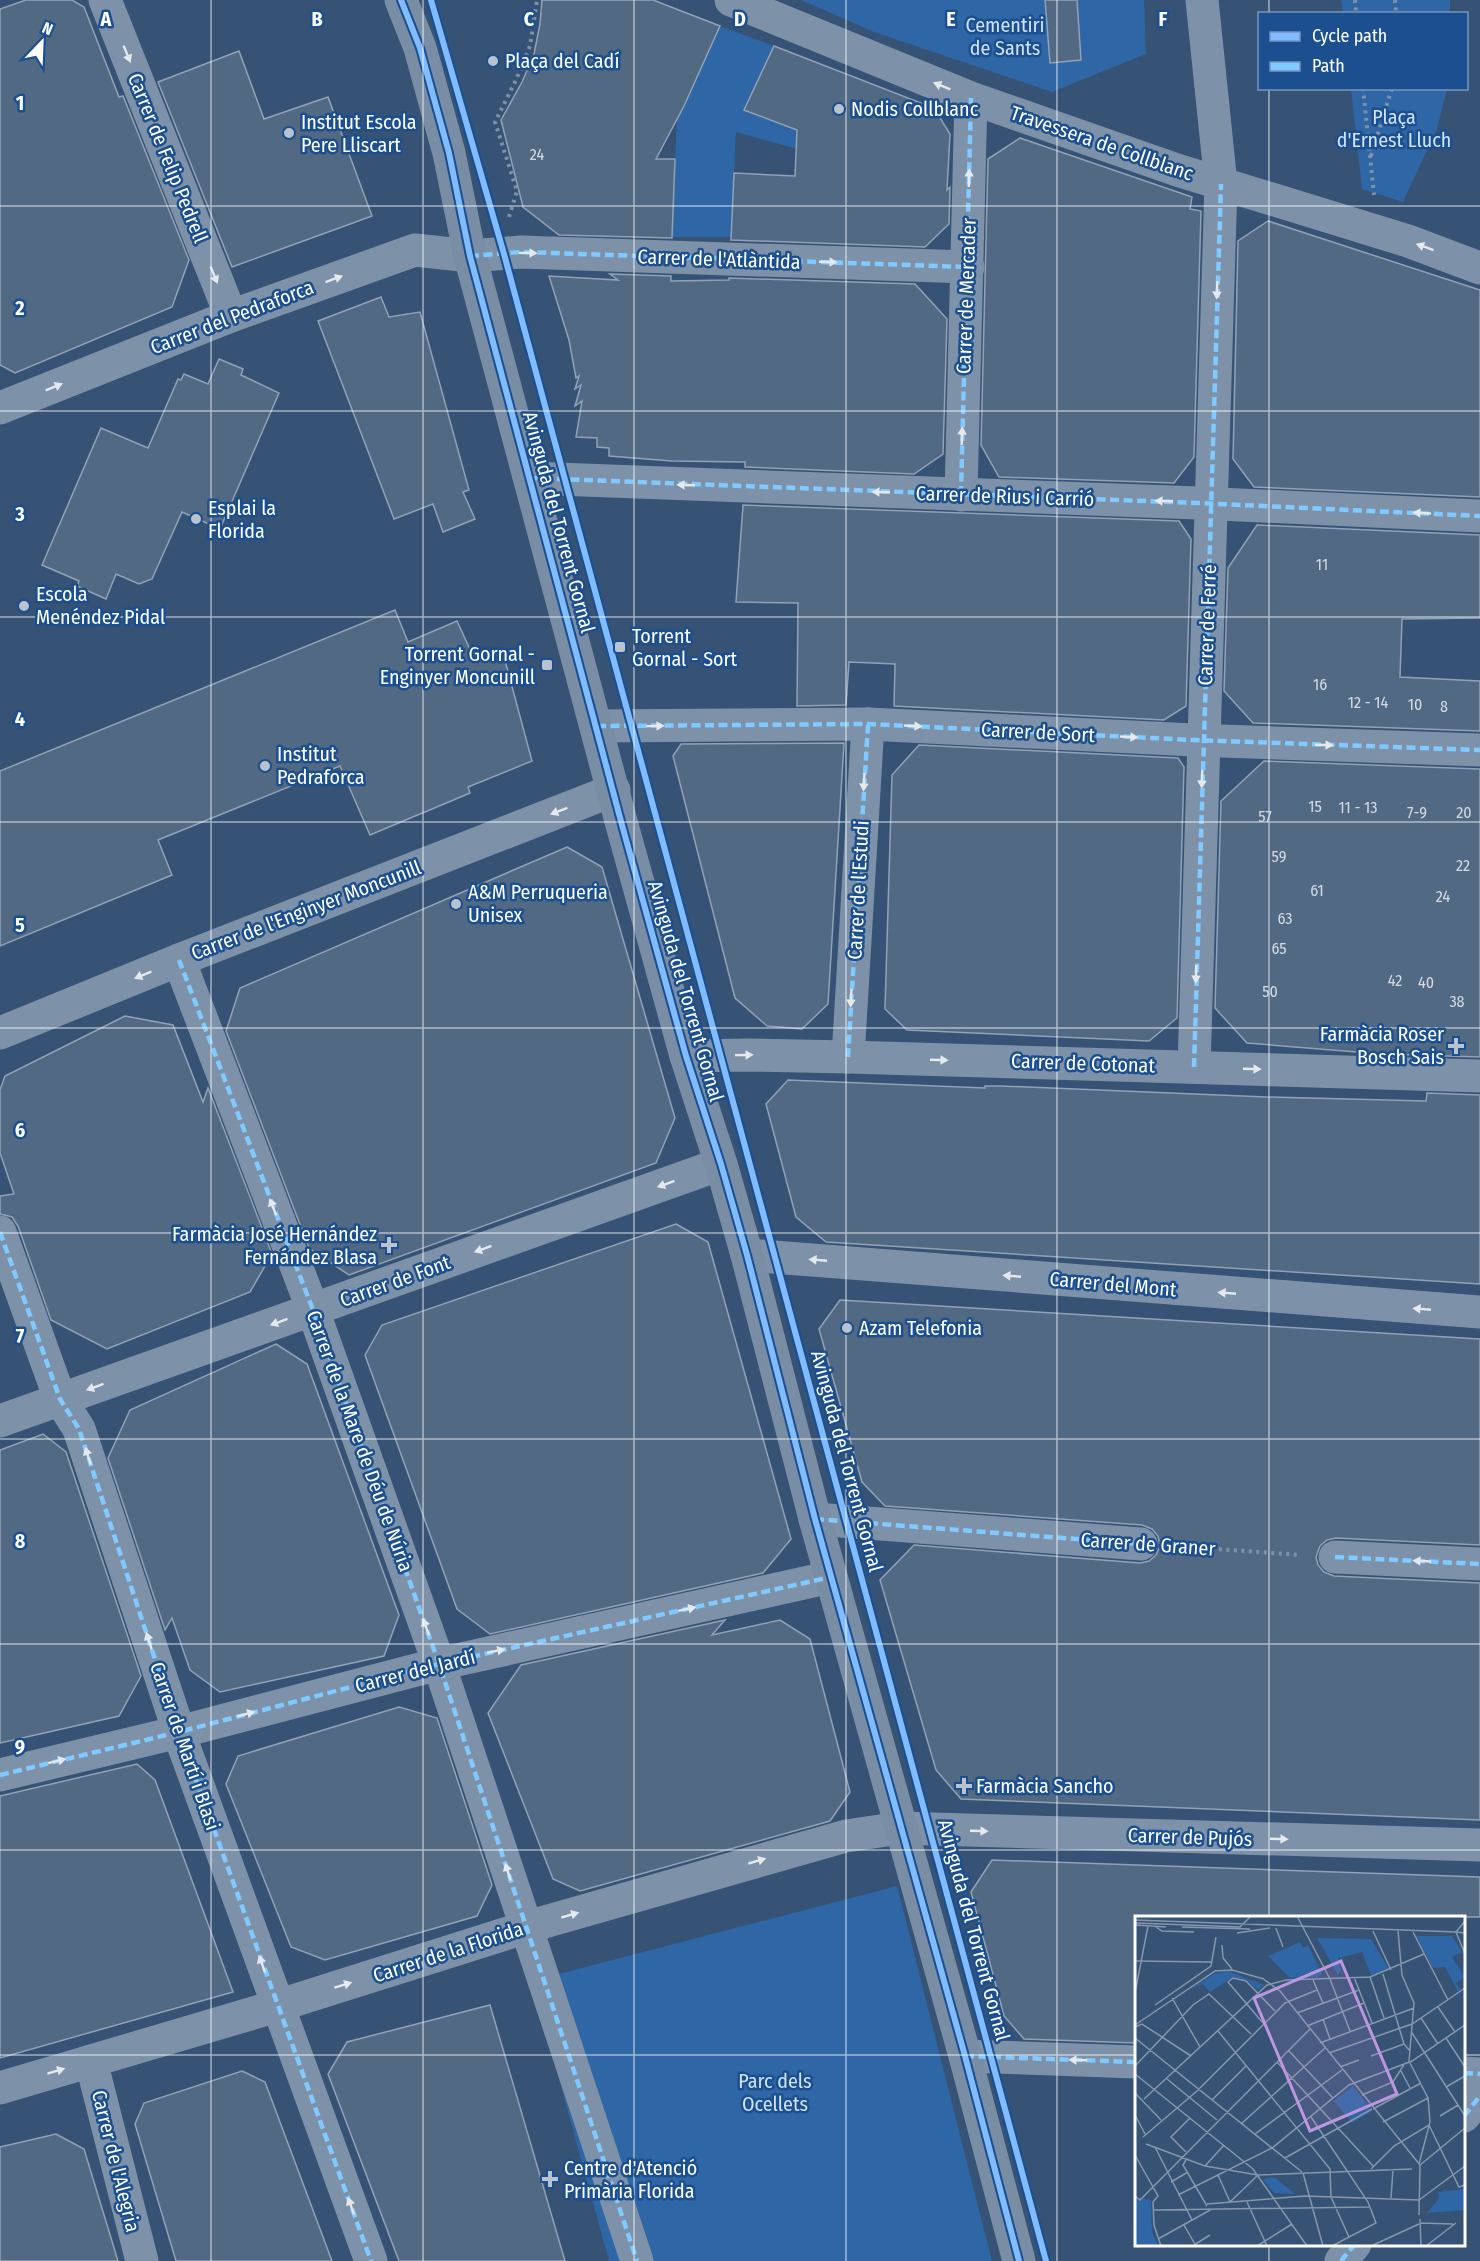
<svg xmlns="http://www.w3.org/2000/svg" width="1480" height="2261" viewBox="0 0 1480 2261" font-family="'Fira Sans Condensed',sans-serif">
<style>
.green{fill:#2f66a5}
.building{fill:#526984;stroke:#92a2b6;stroke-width:1.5}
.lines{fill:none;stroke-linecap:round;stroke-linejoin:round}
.path{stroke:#7d92a8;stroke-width:4;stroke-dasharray:3 4.5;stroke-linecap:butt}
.street{stroke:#7d92a8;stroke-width:33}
.secondary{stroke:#798da4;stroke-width:33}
.quiet{stroke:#80caff;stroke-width:4.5;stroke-dasharray:9 4.5;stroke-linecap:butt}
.cycleway-casing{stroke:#1b4f8f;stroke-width:10}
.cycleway{stroke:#80bcff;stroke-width:6}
.oneway{fill:#e5e9ee}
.grid{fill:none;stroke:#fff;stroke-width:1.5;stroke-opacity:0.55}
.poi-dot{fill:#b9c2ce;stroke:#1b4f8f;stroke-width:2}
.labels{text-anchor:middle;stroke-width:5;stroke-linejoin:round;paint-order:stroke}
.number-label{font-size:16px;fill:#d4dae0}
.park-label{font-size:20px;fill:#cfe3fa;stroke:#1b4f8f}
.poi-label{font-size:20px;fill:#fff;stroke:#1b4f8f;text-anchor:start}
.street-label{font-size:20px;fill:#fff;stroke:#1b4f8f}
.inset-road{fill:none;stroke:#8697ac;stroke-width:1.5}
.view{fill:#bd96df;fill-opacity:0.15;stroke:#bd96df;stroke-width:3}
.inset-edge{fill:none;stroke:#fff;stroke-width:3}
.grid-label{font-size:20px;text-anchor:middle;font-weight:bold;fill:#fff;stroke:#1b4f8f;stroke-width:5;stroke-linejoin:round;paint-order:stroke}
</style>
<rect width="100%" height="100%" fill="#365274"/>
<g class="green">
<path d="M801,0H1144L1146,54L1052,92L874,32Z"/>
<path d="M1341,0H1450V13H1343Z"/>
<path d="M720,26L774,46L744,110L885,162L826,157L736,132L731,237H672L677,118Z"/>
<path d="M1351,89H1447L1437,129L1403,202L1362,189Z"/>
<path d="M897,1886L992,2261H609L532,1981Z"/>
</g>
<g class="building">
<path d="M26,0H72L84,7L119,97L123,96L189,260L172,307L15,373L0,365V9Z"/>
<path d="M542,0H653L720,26L684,106L656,159H675L672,238L559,235L523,207L501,120L522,82L534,54L540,24Z"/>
<path d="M1045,0H1077L1081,60L1050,63Z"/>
<path d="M774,46L934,108L950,134L947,190L950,187L949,224L925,247L731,240L734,173L795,176L797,130L744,110Z"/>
<path d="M239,51L264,119L328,97L372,216L232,267L158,82Z"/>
<path d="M1020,138L1192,197L1190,209L1201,211L1194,457L1174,483L999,477L981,445L988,159Z"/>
<path d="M1268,221L1480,290V497L1254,487L1233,459L1238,241Z"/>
<path d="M610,274L671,276V281L729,280V278L915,284L947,319L943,454L914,474L745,467V462L672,461L609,456V448L597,447V438L576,437L582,401L575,406L581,385L575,389L579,376L576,378L569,340L549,276L618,280Z"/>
<path d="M381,297L389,317L420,312L469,490L463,492L475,519L443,532L433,504L394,519L318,321Z"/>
<path d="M219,359L243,369L241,375L279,393L220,529L182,512L152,579L139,584L116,574L106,599L77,586L79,581L42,565L101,428L148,448L178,379L181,380L184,374L208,384Z"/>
<path d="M743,505L1179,521L1191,539L1186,706L1164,720L894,706L895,664L849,662L846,705L797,706L798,603L736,602Z"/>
<path d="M1257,525L1480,535V618L1402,619L1400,677L1480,681V731L1253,723L1224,691L1228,568Z"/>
<path d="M395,610L408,642L457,621L473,656L487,652L489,657L503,653L532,761L468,787L470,793L370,835L340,766L158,840L172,875L0,946V771Z"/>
<path d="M844,743L828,1004L802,1029L767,1026L735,998L673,756L681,744Z"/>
<path d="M919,745L1178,758L1184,767L1177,1018L1149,1041L907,1030L885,1009L892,775Z"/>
<path d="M1264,761L1480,769V1057L1381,1054L1247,1043L1215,1008L1221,801Z"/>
<path d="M567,847L602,867L675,1118L656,1163L349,1275L309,1248L226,1031L240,988Z"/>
<path d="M125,1016L173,1025L203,1102L208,1088L272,1254L250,1292L107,1349L51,1320L18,1226L12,1217L0,1214V1196L14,1194L0,1153V1090L5,1076Z"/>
<path d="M788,1080L985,1088V1086H1001L1266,1097L1426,1101L1427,1093L1480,1095V1284L826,1242L796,1217L766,1104Z"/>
<path d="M676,1224L708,1242L791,1539L763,1573L490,1634L457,1609L365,1355L382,1325Z"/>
<path d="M840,1300L1480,1339V1545L1336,1538L1327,1540L1320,1546L1316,1557L1318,1565L1324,1572L1334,1576L1480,1583V1820L961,1799L936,1770L880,1580L914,1545L1140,1563L1149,1561L1156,1555L1160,1546L1158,1536L1152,1529L1142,1525L885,1506L862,1482L819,1329Z"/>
<path d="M276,1344L307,1364L399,1615L384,1656L220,1692L190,1670L172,1618L165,1630L108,1458L130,1410Z"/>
<path d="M43,1434L66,1452L141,1676L119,1716L0,1743V1450Z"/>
<path d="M725,1620L712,1635L780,1620L810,1639L850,1792L830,1821L580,1891L553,1879L488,1713L521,1665Z"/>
<path d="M399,1707L437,1718L492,1885L477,1916L325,1960L291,1947L226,1784L238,1756Z"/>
<path d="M137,1764L155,1780L233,1992L0,2058V1796Z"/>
<path d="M992,1860L1480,1877V1917H1137V2043L1024,2039L1004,2016L971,1892Z"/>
<path d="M490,2005L565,2261H399L328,2074L347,2042Z"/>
<path d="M242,2071L265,2082L332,2261H176L135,2124L144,2103Z"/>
<path d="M56,2134L84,2149L118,2261H0V2147Z"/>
</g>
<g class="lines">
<g class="path">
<path d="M1355,0L1356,14"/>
<path d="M1395,0L1396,14"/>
<path d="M1363,88L1374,195"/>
<path d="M1371,156L1392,88"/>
<path d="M509,217L517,191L495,122L516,80L530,46L537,0"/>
<path d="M1174,1546L1301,1555"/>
</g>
<g class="street">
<path d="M105,0L231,316"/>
<path d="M731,0L971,98L1177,170L1408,241L1480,268"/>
<path d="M0,408L231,316L415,250L470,256L521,252L968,267"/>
<path d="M530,478L1198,503L1480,516"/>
<path d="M961,495L971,98"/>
<path d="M597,726L868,724L1193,740L1480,750"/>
<path d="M179,960L313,1310L439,1664L637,2261"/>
<path d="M0,1033L179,960L614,790"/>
<path d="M686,1056L749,1055L848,1057L1480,1076"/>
<path d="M848,1057L868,724"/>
<path d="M1194,1067L1221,184L1202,0"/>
<path d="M0,1232L60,1399L79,1429L184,1747L371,2261"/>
<path d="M747,1255L1480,1312"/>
<path d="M0,1421L721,1164"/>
<path d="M815,1519L1141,1544"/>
<path d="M1335,1557L1480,1564"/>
<path d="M0,1775L179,1732L439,1664L831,1577"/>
<path d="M965,2056L1136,2062"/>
<path d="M91,2061L142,2261"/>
<path d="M1464,2073L1480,2074"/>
<path d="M0,2088L277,2006L527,1927L846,1836L900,1828L1480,1845"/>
<path d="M1464,2116L1480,2096"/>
<path d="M1341,2261L1355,2244"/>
</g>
<path class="secondary" d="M401,0L420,48L449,153L470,256L622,825L686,1056L721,1164L747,1255L815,1519L965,2056L1019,2261"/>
<g class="quiet">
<path d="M470,256L521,252L968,267"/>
<path d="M530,478L1198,503L1480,516"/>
<path d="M961,495L971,98"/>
<path d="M597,726L868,724L1193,740L1480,750"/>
<path d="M179,960L313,1310L439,1664L637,2261"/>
<path d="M848,1057L868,724"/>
<path d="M1194,1067L1221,184"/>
<path d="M0,1232L60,1399L79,1429L184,1747L371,2261"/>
<path d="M815,1519L1141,1544"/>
<path d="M1335,1557L1480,1564"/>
<path d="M0,1775L179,1732L439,1664L831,1577"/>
<path d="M965,2056L1136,2062"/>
<path d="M1464,2073L1480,2074"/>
<path d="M1464,2116L1480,2096"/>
<path d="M1341,2261L1355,2244"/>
</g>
<g class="cycleway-casing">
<g id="cycleway">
<path d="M401,0L420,48L449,153L470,256L622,825L686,1056L721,1164L747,1255L815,1519L965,2056L1019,2261"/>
<path d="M431,0L504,254L1046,2261"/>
</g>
</g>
<use href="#cycleway" class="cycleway"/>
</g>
<defs><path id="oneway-solid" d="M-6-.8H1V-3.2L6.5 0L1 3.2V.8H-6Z" transform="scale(1.5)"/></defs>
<g class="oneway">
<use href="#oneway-solid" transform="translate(127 54) rotate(68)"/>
<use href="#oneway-solid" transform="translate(942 86) rotate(-158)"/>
<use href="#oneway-solid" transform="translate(969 178) rotate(-89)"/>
<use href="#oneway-solid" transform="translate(1425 247) rotate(-160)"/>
<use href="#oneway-solid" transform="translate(528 253) rotate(1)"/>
<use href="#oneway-solid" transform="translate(828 262) rotate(2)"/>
<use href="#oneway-solid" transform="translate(214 275) rotate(68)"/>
<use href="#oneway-solid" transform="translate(334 279) rotate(-20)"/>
<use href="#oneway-solid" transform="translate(1217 290) rotate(92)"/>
<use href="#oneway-solid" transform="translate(54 387) rotate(-22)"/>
<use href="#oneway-solid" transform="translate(962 436) rotate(-88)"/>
<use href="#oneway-solid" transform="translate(686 485) rotate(-178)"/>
<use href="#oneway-solid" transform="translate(881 492) rotate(-178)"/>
<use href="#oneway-solid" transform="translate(1164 501) rotate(-178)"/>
<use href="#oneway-solid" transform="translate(1422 513) rotate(-177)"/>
<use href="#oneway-solid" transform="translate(655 726) rotate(-1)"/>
<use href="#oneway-solid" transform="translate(913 726) rotate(3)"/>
<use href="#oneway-solid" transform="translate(1129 737) rotate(3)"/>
<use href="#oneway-solid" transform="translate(1324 745) rotate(2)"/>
<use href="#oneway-solid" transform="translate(1202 779) rotate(92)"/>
<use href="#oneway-solid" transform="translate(864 782) rotate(93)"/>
<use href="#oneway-solid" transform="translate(559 811) rotate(159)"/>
<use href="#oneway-solid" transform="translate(1196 974) rotate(92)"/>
<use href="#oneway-solid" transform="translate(143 975) rotate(158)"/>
<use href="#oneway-solid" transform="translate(851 998) rotate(93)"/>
<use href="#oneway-solid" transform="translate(744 1055) rotate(-1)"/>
<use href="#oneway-solid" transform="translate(939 1060) rotate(2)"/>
<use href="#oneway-solid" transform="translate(1252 1069) rotate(2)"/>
<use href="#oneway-solid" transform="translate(666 1184) rotate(160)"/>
<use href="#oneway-solid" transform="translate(273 1207) rotate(-111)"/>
<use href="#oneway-solid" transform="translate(483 1249) rotate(160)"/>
<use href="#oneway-solid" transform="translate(818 1260) rotate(-175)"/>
<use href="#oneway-solid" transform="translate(1012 1276) rotate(-175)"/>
<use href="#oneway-solid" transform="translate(1227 1293) rotate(-175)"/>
<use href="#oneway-solid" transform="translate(1422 1309) rotate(-175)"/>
<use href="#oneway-solid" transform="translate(279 1322) rotate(160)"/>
<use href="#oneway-solid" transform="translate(95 1387) rotate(160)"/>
<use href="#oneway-solid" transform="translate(88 1456) rotate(-108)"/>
<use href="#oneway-solid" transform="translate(1422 1561) rotate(-177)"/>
<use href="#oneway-solid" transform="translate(687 1609) rotate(-12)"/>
<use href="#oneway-solid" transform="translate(426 1627) rotate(-110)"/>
<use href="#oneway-solid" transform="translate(149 1641) rotate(-108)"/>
<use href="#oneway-solid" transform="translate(496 1651) rotate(-12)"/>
<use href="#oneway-solid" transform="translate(246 1714) rotate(-15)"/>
<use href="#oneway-solid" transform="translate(57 1761) rotate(-14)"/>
<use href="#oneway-solid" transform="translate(979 1831) rotate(2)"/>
<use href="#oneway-solid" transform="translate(1279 1839) rotate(2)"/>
<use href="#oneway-solid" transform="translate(757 1861) rotate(-16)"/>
<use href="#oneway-solid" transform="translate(508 1872) rotate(-108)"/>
<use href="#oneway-solid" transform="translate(570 1915) rotate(-16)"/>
<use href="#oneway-solid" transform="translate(262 1964) rotate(-110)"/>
<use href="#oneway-solid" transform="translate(343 1985) rotate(-17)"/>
<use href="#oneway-solid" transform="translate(1078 2060) rotate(-178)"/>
<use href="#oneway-solid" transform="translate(56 2071) rotate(-17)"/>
<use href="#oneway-solid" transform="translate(351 2206) rotate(-110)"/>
</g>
<path class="grid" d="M211,0V2261M423,0V2261M634,0V2261M846,0V2261M1057,0V2261M1269,0V14M1269,88V1918M0,206H1480M0,411H1480M0,617H1480M0,822H1480M0,1028H1480M0,1233H1480M0,1439H1480M0,1644H1480M0,1850H1480M0,2055H1136M1464,2055H1480M1269,2244V2261"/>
<g class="poi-dot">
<circle cx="493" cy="61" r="6"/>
<circle cx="839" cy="109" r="6"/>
<circle cx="289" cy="133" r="6"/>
<circle cx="196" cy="519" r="6"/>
<circle cx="24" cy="606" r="6"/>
<rect x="614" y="641" width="12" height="12" rx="3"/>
<rect x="541" y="659" width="12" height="12" rx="3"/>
<circle cx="265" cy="766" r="6"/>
<circle cx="456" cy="904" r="6"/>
<path d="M1453 1037h6v6h6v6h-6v6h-6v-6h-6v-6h6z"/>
<path d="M386 1236h6v6h6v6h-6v6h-6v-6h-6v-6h6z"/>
<circle cx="847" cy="1328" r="6"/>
<path d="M961 1777h6v6h6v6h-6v6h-6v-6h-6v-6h6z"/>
<path d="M547 2170h6v6h6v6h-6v6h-6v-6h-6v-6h6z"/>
</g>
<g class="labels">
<g class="number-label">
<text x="537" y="160">24</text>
<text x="1322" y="570">11</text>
<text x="1320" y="690">16</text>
<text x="1368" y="708">12 - 14</text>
<text x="1415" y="710">10</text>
<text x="1444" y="712">8</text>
<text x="1315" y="812">15</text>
<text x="1358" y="813">11 - 13</text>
<text x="1417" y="818">7-9</text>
<text x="1464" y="818">20</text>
<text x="1265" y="822">57</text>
<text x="1279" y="862">59</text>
<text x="1463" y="871">22</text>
<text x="1317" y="896">61</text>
<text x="1443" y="902">24</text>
<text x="1285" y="924">63</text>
<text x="1279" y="954">65</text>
<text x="1395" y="986">42</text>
<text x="1426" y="988">40</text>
<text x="1270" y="997">50</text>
<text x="1457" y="1007">38</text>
</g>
<g class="park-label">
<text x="1005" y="32">Cementiri<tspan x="1005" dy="23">de Sants</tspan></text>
<text x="1394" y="124">Plaça<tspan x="1394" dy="23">d'Ernest Lluch</tspan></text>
<text x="775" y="2088">Parc dels<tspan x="775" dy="23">Ocellets</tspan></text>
</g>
<g class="poi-label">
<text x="505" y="68">Plaça del Cadí</text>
<text x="851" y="116">Nodis Collblanc</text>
<text x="301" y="129">Institut Escola<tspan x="301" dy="23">Pere Lliscart</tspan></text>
<text x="208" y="515">Esplai la<tspan x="208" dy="23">Florida</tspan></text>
<text x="36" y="601">Escola<tspan x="36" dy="23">Menéndez Pidal</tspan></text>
<text x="632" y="643">Torrent<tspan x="632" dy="23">Gornal - Sort</tspan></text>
<text x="535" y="661" text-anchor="end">Torrent Gornal -<tspan x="535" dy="23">Enginyer Moncunill</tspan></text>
<text x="277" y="761">Institut<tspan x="277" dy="23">Pedraforca</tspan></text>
<text x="468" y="899">A&amp;M Perruqueria<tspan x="468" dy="23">Unisex</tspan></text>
<text x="1444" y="1041" text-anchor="end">Farmàcia Roser<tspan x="1444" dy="23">Bosch Sais</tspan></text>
<text x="377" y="1241" text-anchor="end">Farmàcia José Hernández<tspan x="377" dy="23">Fernández Blasa</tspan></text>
<text x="859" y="1335">Azam Telefonia</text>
<text x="976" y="1793">Farmàcia Sancho</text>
<text x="564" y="2175">Centre d'Atenció<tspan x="564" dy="23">Primària Florida</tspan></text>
</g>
<g class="street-label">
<text transform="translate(1102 143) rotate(19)" y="7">Travessera de Collblanc</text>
<text transform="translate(168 158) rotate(68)" y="7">Carrer de Felip Pedrell</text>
<text transform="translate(719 259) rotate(2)" y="7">Carrer de l'Atlàntida</text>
<text transform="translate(966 296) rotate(-88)" y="7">Carrer de Mercader</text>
<text transform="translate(232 317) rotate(-21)" y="7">Carrer del Pedraforca</text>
<text transform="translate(1005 496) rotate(2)" y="7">Carrer de Rius i Carrió</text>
<text transform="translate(559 522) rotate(75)" y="7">Avinguda del Torrent Gornal</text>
<text transform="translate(1207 625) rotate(-88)" y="7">Carrer de Ferré</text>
<text transform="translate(1038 732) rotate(3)" y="7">Carrer de Sort</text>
<text transform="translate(858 890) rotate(-87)" y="7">Carrer de l'Estudi</text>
<text transform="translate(306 910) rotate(-21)" y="7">Carrer de l'Enginyer Moncunill</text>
<text transform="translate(686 991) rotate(74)" y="7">Avinguda del Torrent Gornal</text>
<text transform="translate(1083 1063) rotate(2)" y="7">Carrer de Cotonat</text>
<text transform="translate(395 1281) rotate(-20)" y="7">Carrer de Font</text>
<text transform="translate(1113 1284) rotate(5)" y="7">Carrer del Mont</text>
<text transform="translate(360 1441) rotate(70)" y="7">Carrer de la Mare de Déu de Núria</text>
<text transform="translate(847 1461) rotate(75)" y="7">Avinguda del Torrent Gornal</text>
<text transform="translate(1148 1544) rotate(4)" y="7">Carrer de Graner</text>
<text transform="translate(415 1671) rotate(-14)" y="7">Carrer del Jardí</text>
<text transform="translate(185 1746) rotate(71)" y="7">Carrer de Martí i Blasi</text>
<text transform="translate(1190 1837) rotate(2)" y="7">Carrer de Pujós</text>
<text transform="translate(974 1930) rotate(75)" y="7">Avinguda del Torrent Gornal</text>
<text transform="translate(448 1952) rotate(-18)" y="7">Carrer de la Florida</text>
<text transform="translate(116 2161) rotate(76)" y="7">Carrer de l'Alegria</text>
</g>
</g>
<g transform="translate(1135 1916)">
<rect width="330" height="330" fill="#365274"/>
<path d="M281,20H317L327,36L317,41L330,61L321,67L326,74L323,76L310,51L298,52ZM182,22L236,23L254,53L236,59L227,36L203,42L206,54L203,59ZM165,26L168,32L173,29L187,57L183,61L155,62L133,40ZM93,55L129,69L123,74L112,64L98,61L75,76L68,68L55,73L79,58ZM218,170L237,195L217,207L199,185ZM139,261L159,277V278L139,277L128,263ZM330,273V294L292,297L304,282L303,276ZM0,281L16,284L17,316L23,330H0Z" fill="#2f66a5"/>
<path class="inset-road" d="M162,0L195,63L215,115M0,4L321,16L330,5M0,7L105,11L116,0M0,9L31,11M21,11L27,15L59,16M47,11L115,13M141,12L148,31M238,15L256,54M263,15L267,59L279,87L274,145M278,16L313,84M102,17L135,12M330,17L321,16L330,38M87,29L88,42L97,53M0,45L76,46M248,58L269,128L275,135M219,61L237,107M235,61L249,102M127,62L145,75L285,249M178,64L188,87M0,77L13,10M37,82L65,131M20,89L76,50L81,21M303,91L320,116M162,97L224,74M286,102L303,128M188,103L195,123M128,107L93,66L98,62L111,65L140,95M0,109L80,55L97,54L129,63M172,110L229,87M0,111L7,108L56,140M83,115L195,253L196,281L214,321M277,117L330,200M0,122L167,256M311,122L330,151M185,127L279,92M153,134L198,182M194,137L277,108L330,72M236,140L269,128M274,145L293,182L295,206L284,248M142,146L239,251M0,150L58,89L74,78L116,118M205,151L224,144M266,155L275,172M0,158L118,253L172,330M32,163L82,204M311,171L330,160M0,177L26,204M227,179L258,166L270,147M9,183L132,69L151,64L235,61L289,38M77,184L111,150M238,193L286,167M0,199L10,218M305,200L323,189M176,201L233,286L241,307L197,330M248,206L293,182M107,207L190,132M120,218L207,154M8,221L62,175L150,87L182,74M11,228L70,250L123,259L277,253M20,231L57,304M51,236L36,221L55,202M0,239L23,280L18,286L19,309L26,330M150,242L237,193M51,244L48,249L72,290M285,249L330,212M70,250L89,229M236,253L259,230L294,209L324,271L330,269M168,257L188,330M83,259L95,286M36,266L53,256M43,279L137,232L214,169L277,145L330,109M0,280L5,284L175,113M256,282L258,253M284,284L330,250M95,286L122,260M112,286L132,330M72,288L170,280L284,284M19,294L234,291M284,299L285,249M285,303L286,330M285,307L318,308M49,309L61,330M23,323L77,293M59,329L75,319M122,330L157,308M236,330L284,308M291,330L321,307"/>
<path class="view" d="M206,45L262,178L175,215L119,82Z"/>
<rect width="330" height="330" class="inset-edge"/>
</g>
<g class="grid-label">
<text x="106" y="26">A</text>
<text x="317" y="26">B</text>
<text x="529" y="26">C</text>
<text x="740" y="26">D</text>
<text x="951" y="26">E</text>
<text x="1163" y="26">F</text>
<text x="20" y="110">1</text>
<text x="20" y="315">2</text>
<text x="20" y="521">3</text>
<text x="20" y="726">4</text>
<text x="20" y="932">5</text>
<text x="20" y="1137">6</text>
<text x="20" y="1343">7</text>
<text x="20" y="1548">8</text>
<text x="20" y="1754">9</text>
</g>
<rect x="1258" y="12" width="210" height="78" fill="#1b4f8f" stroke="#7695bc" stroke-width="1.5"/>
<rect x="1270" y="32" width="30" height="9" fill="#80bcff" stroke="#7695bc" stroke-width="1.5"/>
<text x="1312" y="42" font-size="18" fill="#ffffff">Cycle path</text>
<rect x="1270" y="62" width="30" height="9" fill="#80caff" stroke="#7695bc" stroke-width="1.5"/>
<text x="1312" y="72" font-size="18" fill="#ffffff">Path</text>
<g transform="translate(42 42) rotate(23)" stroke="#1b4f8f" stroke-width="4.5" paint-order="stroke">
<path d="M0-4.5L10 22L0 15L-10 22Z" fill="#ffffff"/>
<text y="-9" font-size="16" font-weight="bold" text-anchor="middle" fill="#ffffff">N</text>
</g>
</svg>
